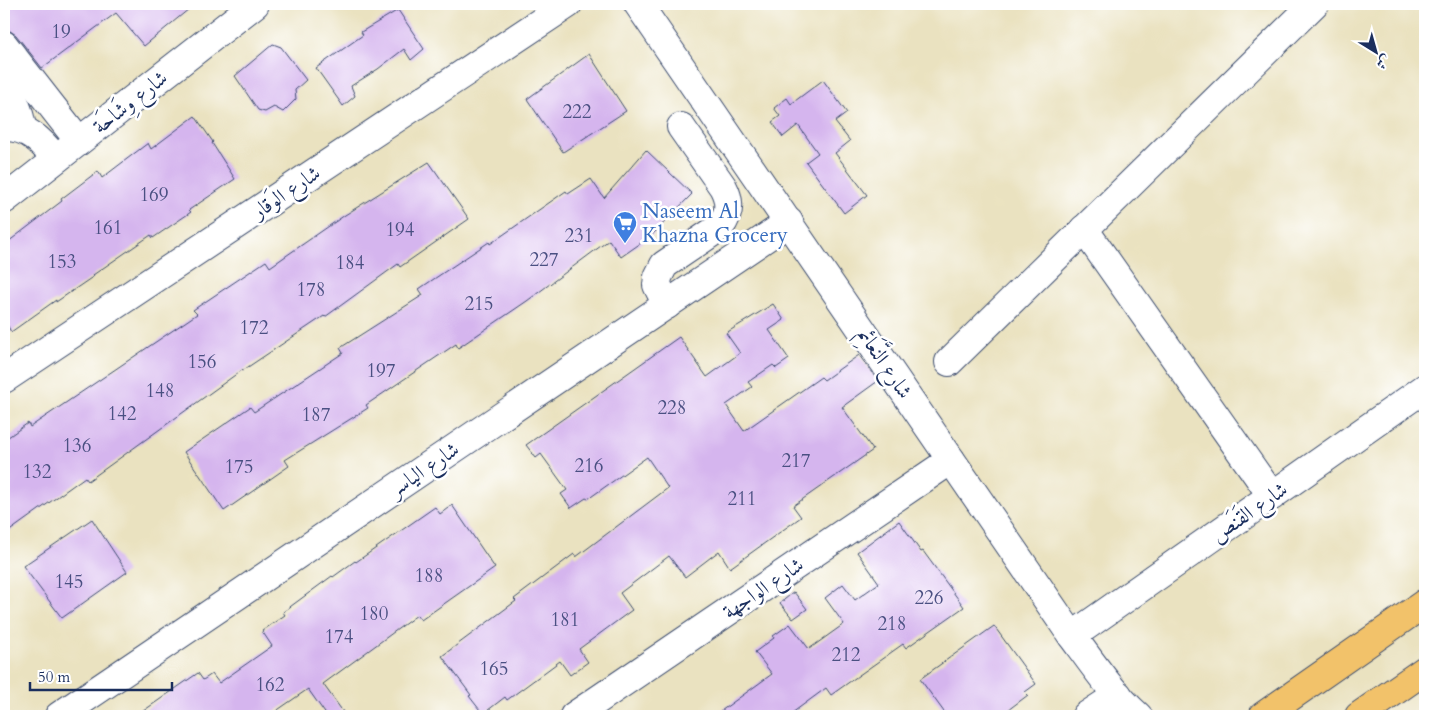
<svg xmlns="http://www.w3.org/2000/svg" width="1429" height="720" viewBox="0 0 1429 720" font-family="Cardo,Amiri,serif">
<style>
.building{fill:#d5b5ee}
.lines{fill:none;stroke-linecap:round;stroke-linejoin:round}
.minor-casing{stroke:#3a4a6d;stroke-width:30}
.major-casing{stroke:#3a4a6d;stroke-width:30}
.minor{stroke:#fff;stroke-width:28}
.major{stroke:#f2c26a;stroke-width:28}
.labels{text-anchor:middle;stroke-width:5;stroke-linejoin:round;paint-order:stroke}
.number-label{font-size:19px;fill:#4a5082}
.street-label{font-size:21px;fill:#1b2f5e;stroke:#fff}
.shop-label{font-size:21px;fill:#366cbe;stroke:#fff;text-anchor:start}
</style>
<rect width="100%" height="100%" fill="#fff"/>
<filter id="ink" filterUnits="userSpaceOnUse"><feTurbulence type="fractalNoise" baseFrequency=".02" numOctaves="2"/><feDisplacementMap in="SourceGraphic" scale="10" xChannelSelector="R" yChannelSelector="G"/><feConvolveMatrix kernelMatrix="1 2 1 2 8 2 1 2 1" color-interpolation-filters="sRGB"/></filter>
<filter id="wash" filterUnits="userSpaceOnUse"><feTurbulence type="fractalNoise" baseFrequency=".0096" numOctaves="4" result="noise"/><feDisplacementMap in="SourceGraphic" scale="20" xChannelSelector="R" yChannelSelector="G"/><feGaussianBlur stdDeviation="1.12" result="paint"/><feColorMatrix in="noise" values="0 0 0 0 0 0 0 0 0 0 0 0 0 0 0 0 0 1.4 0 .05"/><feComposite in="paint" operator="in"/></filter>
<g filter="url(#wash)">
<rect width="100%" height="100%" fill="#eae2c0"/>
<g id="blocks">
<g class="building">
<path d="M4,4H195L144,46L116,13L42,68L16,35L10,31L6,30L4,27Z"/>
<path d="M398,10L424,49L411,60L404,49L378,69L351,86L355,96L343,106L316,68L363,35L361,32Z"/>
<path d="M273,44L281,47L306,80L295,90L296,99L283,112L274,107L265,112L258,110L235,76Z"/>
<path d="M589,54L626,111L563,152L527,99Z"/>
<path d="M823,80L847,113L835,122L850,141L835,153L867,195L844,213L806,162L818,153L798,125L783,137L772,122L780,116L774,108L787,98L791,104Z"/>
<path d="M195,116L213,142L212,143L235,179L189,210L191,212L153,238L151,235L93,275L94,276L56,302V300L11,332L4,319V245L62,201L61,199L98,171L102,178L148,143L151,149Z"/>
<path d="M646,150L692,194L651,236L621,257L609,240L527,301L458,348L456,344L366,405L368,408L285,460L289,466L224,511L184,452L250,407L254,412L343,353L340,348L423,295L419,289L489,242L490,244L566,191L568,194L591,179L604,198Z"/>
<path d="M429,162L469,219L400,267L398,264L325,317L324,316L242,371V370L88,481L85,477L4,535V440L28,423L30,427L197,314L193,310L266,261L270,267L345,215Z"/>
<path d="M773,304L784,320L769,330L789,359L776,368L773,365L748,382L752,387L726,405L744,431L821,377L824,380L859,355L878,381L842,407L873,450L793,506L801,517L730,568L719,551L685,577L669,556L620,593L632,610L579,649L588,662L570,675L560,661L507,700L505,697L483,714L469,696L471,695L442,656L516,601L514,599L574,554L576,557L668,488L647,457L588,499L586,498L571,508L561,494L567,490L541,454L536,458L526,445L679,337L707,377L740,353L726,333Z"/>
<path d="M452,505L495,568L421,620L417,615L323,684L346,716H327L308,689L269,716H136L198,673L203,680L212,674L219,683L272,646L262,631L285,615L283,612L332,576L333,577L355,561L356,562L435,507L440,514Z"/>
<path d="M92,519L127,572L62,618L23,566Z"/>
<path d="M899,521L921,552L923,551L964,607L906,648L903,644L831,695L826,688L788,716H714L772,674L755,652L774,638L773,636L790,624L809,649L844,624L825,598L843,584L855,600L879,583L857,552Z"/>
<path d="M794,592L807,609L793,619L780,603Z"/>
<path d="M994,626L1036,684L1025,692L1028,695L1000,716H947L920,679Z"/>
</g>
</g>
</g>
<g filter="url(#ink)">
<use href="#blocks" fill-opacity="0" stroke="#3a4a6d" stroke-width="1"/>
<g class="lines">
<g class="minor-casing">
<g id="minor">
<path d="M638,4L1072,636C1092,663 1113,694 1138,716"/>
<path d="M4,45L79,141"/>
<path d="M4,85C14,98 20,112 22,129"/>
<path d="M4,127C28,126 42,142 56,159"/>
<path d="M4,200L255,4"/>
<path d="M1084,229L1272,496"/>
<path d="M667,305L657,285L658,277L664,265L720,227C730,214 731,202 723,187L681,127"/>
<path d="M949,362L1314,4"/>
<path d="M4,379L568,4"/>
<path d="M1072,636L1425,388"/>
<path d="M59,716L789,222"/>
<path d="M574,716L951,460"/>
<path d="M1086,716L1118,695"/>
</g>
</g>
<g class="major-casing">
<g id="major">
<path d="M1263,716L1425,603"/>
<path d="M1359,716L1425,670"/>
</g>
</g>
<use href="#minor" class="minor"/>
<use href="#major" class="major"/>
</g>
</g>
<defs>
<g id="supermarket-pin" transform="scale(1.25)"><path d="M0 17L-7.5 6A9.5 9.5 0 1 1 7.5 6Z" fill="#3f7fe0" stroke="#fff"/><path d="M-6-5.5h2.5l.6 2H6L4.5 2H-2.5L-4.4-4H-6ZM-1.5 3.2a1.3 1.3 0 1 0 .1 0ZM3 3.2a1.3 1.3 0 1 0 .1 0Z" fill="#fff"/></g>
</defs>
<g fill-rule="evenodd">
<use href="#supermarket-pin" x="625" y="223"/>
</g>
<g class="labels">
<g class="number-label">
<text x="61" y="38">19</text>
<text x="577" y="118">222</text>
<text x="154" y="201">169</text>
<text x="108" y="234">161</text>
<text x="400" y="236">194</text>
<text x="579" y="242">231</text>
<text x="544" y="266">227</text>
<text x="62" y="268">153</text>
<text x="350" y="269">184</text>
<text x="311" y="296">178</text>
<text x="479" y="310">215</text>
<text x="254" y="334">172</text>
<text x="202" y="368">156</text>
<text x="381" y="377">197</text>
<text x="160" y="397">148</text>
<text x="672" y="414">228</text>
<text x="122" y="420">142</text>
<text x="316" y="421">187</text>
<text x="77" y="452">136</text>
<text x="796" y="467">217</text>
<text x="589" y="472">216</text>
<text x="239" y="473">175</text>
<text x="37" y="478">132</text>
<text x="742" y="505">211</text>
<text x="429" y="582">188</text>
<text x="69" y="588">145</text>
<text x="929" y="604">226</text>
<text x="374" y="620">180</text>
<text x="565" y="626">181</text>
<text x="892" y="630">218</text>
<text x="339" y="643">174</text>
<text x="846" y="661">212</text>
<text x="494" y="675">165</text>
<text x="270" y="691">162</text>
</g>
<g class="street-label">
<text transform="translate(130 102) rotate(-38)" y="7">شارع وِشَاحَة</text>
<text transform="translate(286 192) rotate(-34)" y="7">شارع الوَقار</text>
<text transform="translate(885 363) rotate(56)" y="7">شارع النَّعَائِم</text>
<text transform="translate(424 469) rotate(-34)" y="7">شارع الياسر</text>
<text transform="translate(1249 512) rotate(-35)" y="7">شارع القَنَص</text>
<text transform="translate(763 588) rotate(-34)" y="7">شارع الواجهة</text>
</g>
<g class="shop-label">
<text x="642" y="218">Naseem Al<tspan x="642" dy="24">Khazna Grocery</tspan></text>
</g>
</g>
<rect width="1429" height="720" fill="none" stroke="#fff" stroke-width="20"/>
<g transform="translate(1376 52) rotate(143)" stroke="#ffffff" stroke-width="4" paint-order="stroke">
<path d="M0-4L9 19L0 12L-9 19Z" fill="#1b2f5e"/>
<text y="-8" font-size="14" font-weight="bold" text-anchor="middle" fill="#1b2f5e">ش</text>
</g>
<path d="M30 682v8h142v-8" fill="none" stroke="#1b2f5e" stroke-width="2.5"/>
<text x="38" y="682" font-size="15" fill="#1b2f5e" stroke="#ffffff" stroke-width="4" paint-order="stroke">50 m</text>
</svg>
